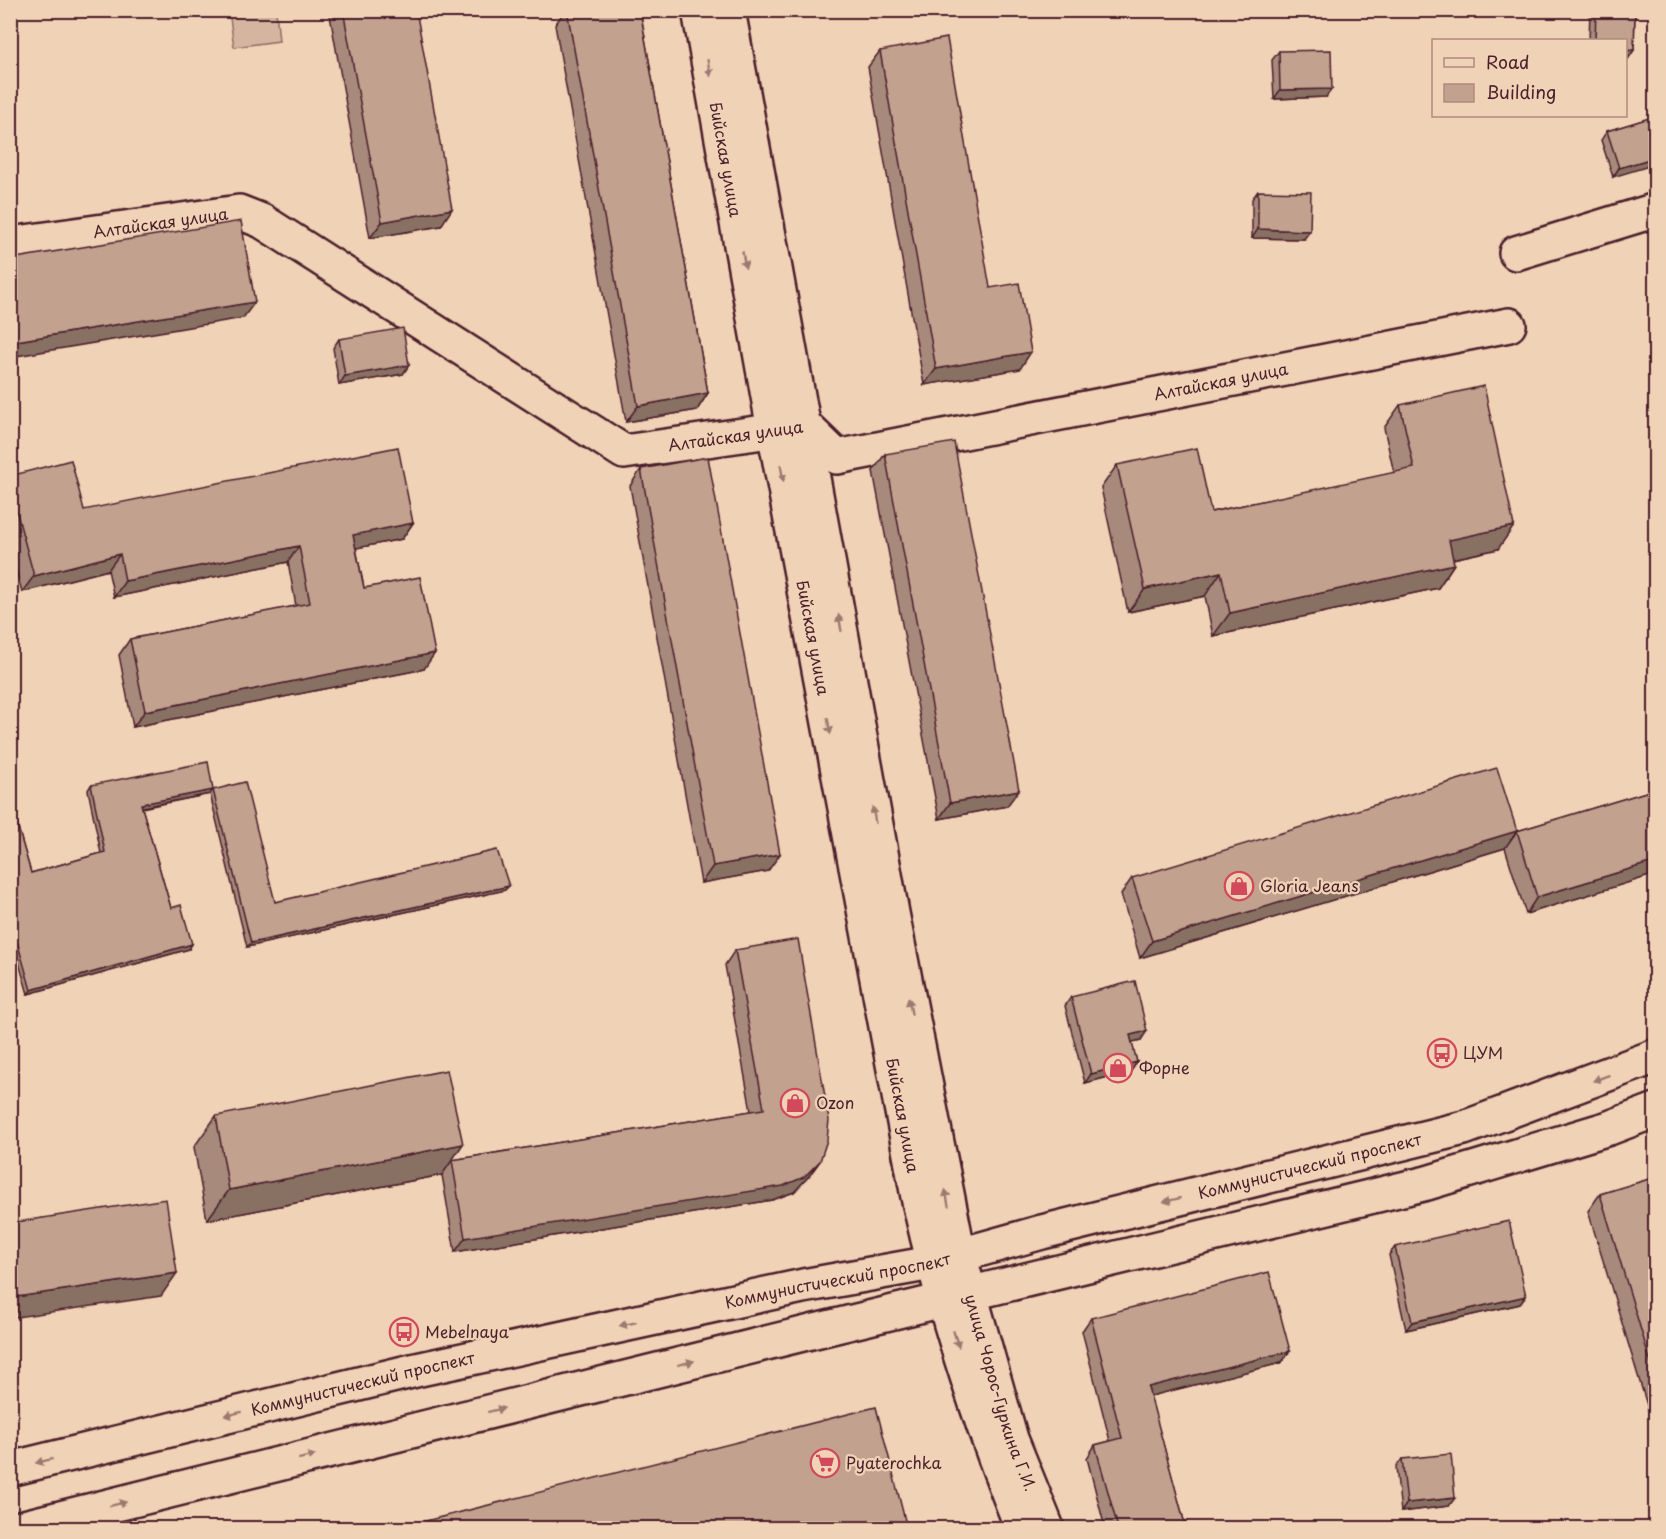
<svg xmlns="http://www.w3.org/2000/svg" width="1666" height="1539" viewBox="0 0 1666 1539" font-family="'Playpen Sans',sans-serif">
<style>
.green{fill:#d5b5a0;stroke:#906a66;stroke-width:1.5}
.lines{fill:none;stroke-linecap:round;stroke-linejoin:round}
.minor-casing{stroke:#4a1f2b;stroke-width:38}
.major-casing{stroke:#4a1f2b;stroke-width:38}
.minor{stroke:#f0d3b6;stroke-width:33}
.major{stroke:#f0d3b6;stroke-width:33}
.wall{fill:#a78a7b;stroke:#4a1f2b;stroke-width:1.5}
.shaded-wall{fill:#887164;stroke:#4a1f2b;stroke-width:1.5}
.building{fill:#c2a18f;stroke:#4a1f2b;stroke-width:1.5}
.oneway{fill:#9d7970}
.labels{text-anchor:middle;stroke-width:4.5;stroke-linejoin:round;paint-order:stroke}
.street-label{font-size:16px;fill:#4a1f2b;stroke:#f0d3b6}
.poi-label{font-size:16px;fill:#4a1f2b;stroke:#f0d3b6;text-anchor:start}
</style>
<rect width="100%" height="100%" fill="#f0d3b6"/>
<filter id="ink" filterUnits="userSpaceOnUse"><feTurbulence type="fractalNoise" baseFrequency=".0167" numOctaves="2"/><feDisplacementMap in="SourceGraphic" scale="12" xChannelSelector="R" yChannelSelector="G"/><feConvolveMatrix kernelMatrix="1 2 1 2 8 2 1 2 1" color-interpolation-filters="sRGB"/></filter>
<g filter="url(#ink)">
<path class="green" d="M229,11H276L279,41L234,47Z"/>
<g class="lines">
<g class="minor-casing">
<g id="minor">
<path id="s1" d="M10,244L239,212L262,221L624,452L805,426L837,457L1509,325"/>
<path d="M1516,253L1656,210"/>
</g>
</g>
<g class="major-casing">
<g id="major">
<path id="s2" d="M699,10L774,430L918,1197C943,1310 979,1421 1022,1528"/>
<path id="s3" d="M728,10L892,913L959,1255L1011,1439L1047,1528"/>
<path id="s4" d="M10,1469L416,1370L803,1286L932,1263L1042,1232L1464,1128L1656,1056"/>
<path d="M20,1528L815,1331L1427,1183L1609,1128L1656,1110"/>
</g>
</g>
<use href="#minor" class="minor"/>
<use href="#major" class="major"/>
</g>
<g class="wall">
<path d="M329,10H416L441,226L370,238Z"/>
<path d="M565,10H640L708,393L697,410L626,422L555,25Z"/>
<path d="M1590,10H1635L1634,50L1628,59H1626V40H1589Z"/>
<path d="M880,51L1020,369L924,385L868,67Z"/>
<path d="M1279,51L1326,97L1274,99L1272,60Z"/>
<path d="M1656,116L1613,177L1601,140L1607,131Z"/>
<path d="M1258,191L1304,239L1252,238V199Z"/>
<path d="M339,339L409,365L403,374L339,385L333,348Z"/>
<path d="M1400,405L1498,549L1453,559L1454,564L1438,588L1213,636L1205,596L1128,612L1101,488L1117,465L1211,512L1394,473L1384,428Z"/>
<path d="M885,454L1007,806L939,819L873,471Z"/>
<path d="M641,469L768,871L701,883L630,486Z"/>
<path d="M10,476L84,510L413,523L402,539L356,548L364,588L424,669L133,727L119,655L130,639L296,606L288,562L114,597L108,570L22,592L10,547Z"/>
<path d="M91,785L213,790L275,902L505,890L247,947L210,794L142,808L171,908L189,949L28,994L10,932V800L31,873L101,853L88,790Z"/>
<path d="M1656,789V874L1526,914L1505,848L1140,958L1121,894L1132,878L1517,831Z"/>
<path d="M735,950L820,1161L809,1176L794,1192L772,1200L455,1252L442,1175L207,1220L194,1147L216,1116L452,1160L751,1111L725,965Z"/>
<path d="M1071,997L1141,1040L1131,1042L1137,1062L1131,1071L1085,1083L1065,1006Z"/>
<path d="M1656,1177V1435L1588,1211L1600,1194Z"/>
<path d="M1395,1247L1526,1296L1520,1304L1406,1330L1389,1255Z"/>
<path d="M1091,1318L1290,1351L1281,1363L1150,1396L1186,1528H1105L1087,1458L1095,1445L1110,1441L1082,1331Z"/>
<path d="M1402,1459L1449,1506L1401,1512L1396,1467Z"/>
</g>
<g class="shaded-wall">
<path d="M1626,50H1634L1628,59H1626Z"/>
<path d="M1332,89L1326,97L1274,99L1280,90Z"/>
<path d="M1656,157V164L1613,177L1619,168Z"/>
<path d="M452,209L441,226L370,238L382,222Z"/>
<path d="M1258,229L1310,231L1304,239L1252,238Z"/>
<path d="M255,302L243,318L10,357V342Z"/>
<path d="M1031,352L1020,369L924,385L936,369Z"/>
<path d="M409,365L403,374L339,385L345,376Z"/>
<path d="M708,393L697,410L626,422L638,406Z"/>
<path d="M413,523L402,539L342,551L353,535Z"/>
<path d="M1514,526L1498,549L1433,563L1449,540Z"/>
<path d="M299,546L288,562L114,597L125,581Z"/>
<path d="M120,554L108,570L22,592L34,576Z"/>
<path d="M1454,564L1438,588L1213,636L1230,613Z"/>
<path d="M1221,572L1205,596L1128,612L1145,589Z"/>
<path d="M435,653L424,669L133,727L145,711Z"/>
<path d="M213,790L210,794L138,808L141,804Z"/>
<path d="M1019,790L1007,806L939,819L950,803Z"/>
<path d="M1517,831L1505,848L1140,958L1152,941Z"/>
<path d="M780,854L768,871L701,883L713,866Z"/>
<path d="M1656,861V874L1526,914L1537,897Z"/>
<path d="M509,886L505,890L247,947L251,943Z"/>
<path d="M192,944L189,949L28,994L31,990Z"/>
<path d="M1147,1031L1141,1040L1124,1044L1130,1035Z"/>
<path d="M1137,1062L1131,1071L1085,1083L1091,1074Z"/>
<path d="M463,1144L442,1175L207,1220L229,1190Z"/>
<path d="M820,1161L809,1176L794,1192L772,1200L455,1252L465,1238Z"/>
<path d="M177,1273L161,1296L10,1318V1298Z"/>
<path d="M1526,1296L1520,1304L1406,1330L1412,1322Z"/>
<path d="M1290,1351L1281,1363L1139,1399L1148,1387Z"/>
<path d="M1455,1498L1449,1506L1401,1512L1407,1503Z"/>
</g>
<g class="building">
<path d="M343,10H416L452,209L382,222Z"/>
<path d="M567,10H640L708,393L638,406Z"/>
<path d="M1596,10H1635L1634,50H1626V40H1595Z"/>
<path d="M947,38L990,288L1019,283L1031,352L936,369L880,51Z"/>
<path d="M1331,50L1332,89L1280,90L1279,51Z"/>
<path d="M1656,116V157L1619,168L1607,131Z"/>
<path d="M1258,191L1311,192L1310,231L1258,229Z"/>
<path d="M241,221L255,302L10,342V259Z"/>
<path d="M403,328L409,365L345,376L339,339Z"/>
<path d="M1484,386L1514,526L1449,540L1454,564L1230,613L1221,572L1145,589L1117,465L1197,448L1211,512L1414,468L1400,405Z"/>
<path d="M954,442L1019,790L950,803L885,454Z"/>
<path d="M398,447L413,523L353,535L364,588L420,577L435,653L145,711L130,639L310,603L299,546L125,581L120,554L34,576L10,488V476L71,460L84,510Z"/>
<path d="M708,457L780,854L713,866L641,469Z"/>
<path d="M208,762L213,790L141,804L171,908L181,905L192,944L31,990L10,917V800L31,873L105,852L91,785Z"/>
<path d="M1497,768L1517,831L1152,941L1132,878Z"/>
<path d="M245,782L275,902L497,850L509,886L251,943L213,790Z"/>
<path d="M1656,789V861L1537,897L1517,831Z"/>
<path d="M798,939L829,1120L827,1140L820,1161L804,1177L783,1186L465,1238L452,1160L764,1109L735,950Z"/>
<path d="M1135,981L1147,1031L1130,1035L1137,1062L1091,1074L1071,997Z"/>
<path d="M447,1070L463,1144L229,1190L216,1116Z"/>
<path d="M1656,1177V1380L1600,1194Z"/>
<path d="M166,1199L177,1273L10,1298V1223Z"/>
<path d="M1509,1221L1526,1296L1412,1322L1395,1247Z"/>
<path d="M1269,1272L1290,1351L1148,1387L1186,1528H1118L1095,1445L1122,1438L1091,1318Z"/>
<path d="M876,1407L907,1528H398Z"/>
<path d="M1451,1454L1455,1498L1407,1503L1402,1459Z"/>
</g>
<defs><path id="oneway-solid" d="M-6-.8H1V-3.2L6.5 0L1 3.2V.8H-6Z" transform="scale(1.5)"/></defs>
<g class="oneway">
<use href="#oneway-solid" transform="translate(709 68) rotate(80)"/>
<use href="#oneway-solid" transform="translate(744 260) rotate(80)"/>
<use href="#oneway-solid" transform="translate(782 473) rotate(80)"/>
<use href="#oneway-solid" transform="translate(840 623) rotate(-100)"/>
<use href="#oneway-solid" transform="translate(829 726) rotate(80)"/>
<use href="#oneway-solid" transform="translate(874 815) rotate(-100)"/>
<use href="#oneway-solid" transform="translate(910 1006) rotate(-101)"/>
<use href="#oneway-solid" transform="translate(1601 1078) rotate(159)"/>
<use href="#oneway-solid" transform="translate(947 1198) rotate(-101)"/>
<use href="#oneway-solid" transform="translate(1172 1200) rotate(166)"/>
<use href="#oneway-solid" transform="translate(628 1324) rotate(168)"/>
<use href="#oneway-solid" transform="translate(956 1339) rotate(72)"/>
<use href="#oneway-solid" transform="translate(686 1363) rotate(-14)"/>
<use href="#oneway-solid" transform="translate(496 1410) rotate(-14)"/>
<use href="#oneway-solid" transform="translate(233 1414) rotate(166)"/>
<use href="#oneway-solid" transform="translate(307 1457) rotate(-14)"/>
<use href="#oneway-solid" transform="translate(44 1461) rotate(166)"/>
<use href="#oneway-solid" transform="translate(118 1504) rotate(-14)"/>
</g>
</g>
<defs>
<g id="shop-ring" transform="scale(1.5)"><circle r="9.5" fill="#f0d3b6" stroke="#d1495b" stroke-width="1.5"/><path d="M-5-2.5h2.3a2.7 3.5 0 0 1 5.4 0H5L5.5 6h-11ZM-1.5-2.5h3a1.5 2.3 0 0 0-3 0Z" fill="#d1495b"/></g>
<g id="bus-ring" transform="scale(1.5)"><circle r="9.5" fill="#f0d3b6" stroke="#d1495b" stroke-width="1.5"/><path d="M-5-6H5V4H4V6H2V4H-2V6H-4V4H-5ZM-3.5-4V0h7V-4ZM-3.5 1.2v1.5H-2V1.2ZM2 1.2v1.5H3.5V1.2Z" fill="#d1495b"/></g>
<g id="supermarket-ring" transform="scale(1.5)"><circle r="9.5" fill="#f0d3b6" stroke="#d1495b" stroke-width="1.5"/><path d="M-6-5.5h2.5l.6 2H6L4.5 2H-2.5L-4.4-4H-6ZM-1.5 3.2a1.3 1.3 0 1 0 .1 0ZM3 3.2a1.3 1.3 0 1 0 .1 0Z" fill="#d1495b"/></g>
</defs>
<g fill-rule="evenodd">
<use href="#shop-ring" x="1239" y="886"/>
<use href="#bus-ring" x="1442" y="1053"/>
<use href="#shop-ring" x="1118" y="1068"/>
<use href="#shop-ring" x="795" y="1103"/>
<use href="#bus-ring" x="404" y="1332"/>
<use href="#supermarket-ring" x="825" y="1463"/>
</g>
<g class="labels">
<g class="street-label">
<text dy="6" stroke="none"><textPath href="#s2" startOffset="152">Бийская улица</textPath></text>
<text dy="6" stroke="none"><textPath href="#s1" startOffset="152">Алтайская улица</textPath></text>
<text dy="6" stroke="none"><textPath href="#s1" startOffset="1304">Алтайская улица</textPath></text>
<text dy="6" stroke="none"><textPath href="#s1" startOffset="798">Алтайская улица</textPath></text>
<text dy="6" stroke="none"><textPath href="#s2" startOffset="638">Бийская улица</textPath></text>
<text dy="6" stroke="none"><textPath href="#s2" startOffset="1124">Бийская улица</textPath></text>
<text dy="6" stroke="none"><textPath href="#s4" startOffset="1335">Коммунистический проспект</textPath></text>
<text dy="6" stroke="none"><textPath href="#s4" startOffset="849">Коммунистический проспект</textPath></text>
<text dy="6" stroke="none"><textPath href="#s4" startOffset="363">Коммунистический проспект</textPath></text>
<text dy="6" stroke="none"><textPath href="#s3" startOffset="1410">улица Чорос-Гуркина Г.И.</textPath></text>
</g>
<g class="poi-label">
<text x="1260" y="892">Gloria Jeans</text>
<text x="1463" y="1059">ЦУМ</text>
<text x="1139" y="1074">Форне</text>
<text x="816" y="1109">Ozon</text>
<text x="425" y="1338">Mebelnaya</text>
<text x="846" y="1469">Pyaterochka</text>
</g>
</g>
<rect width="1666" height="1539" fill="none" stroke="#f0d3b6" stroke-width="36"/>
<rect x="18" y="18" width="1630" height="1503" fill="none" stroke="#4a1f2b" stroke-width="2" filter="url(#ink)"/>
<rect x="1432" y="39" width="195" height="78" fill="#f0d3b6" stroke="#ae8b7e" stroke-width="1.5"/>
<rect x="1444" y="58" width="30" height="9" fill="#f0d3b6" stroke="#ae8b7e" stroke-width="1.5"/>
<text x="1486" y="69" font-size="18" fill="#4a1f2b">Road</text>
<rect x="1444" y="84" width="30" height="18" fill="#c2a18f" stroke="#ae8b7e" stroke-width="1.5"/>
<text x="1486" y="99" font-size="18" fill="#4a1f2b">Building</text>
</svg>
